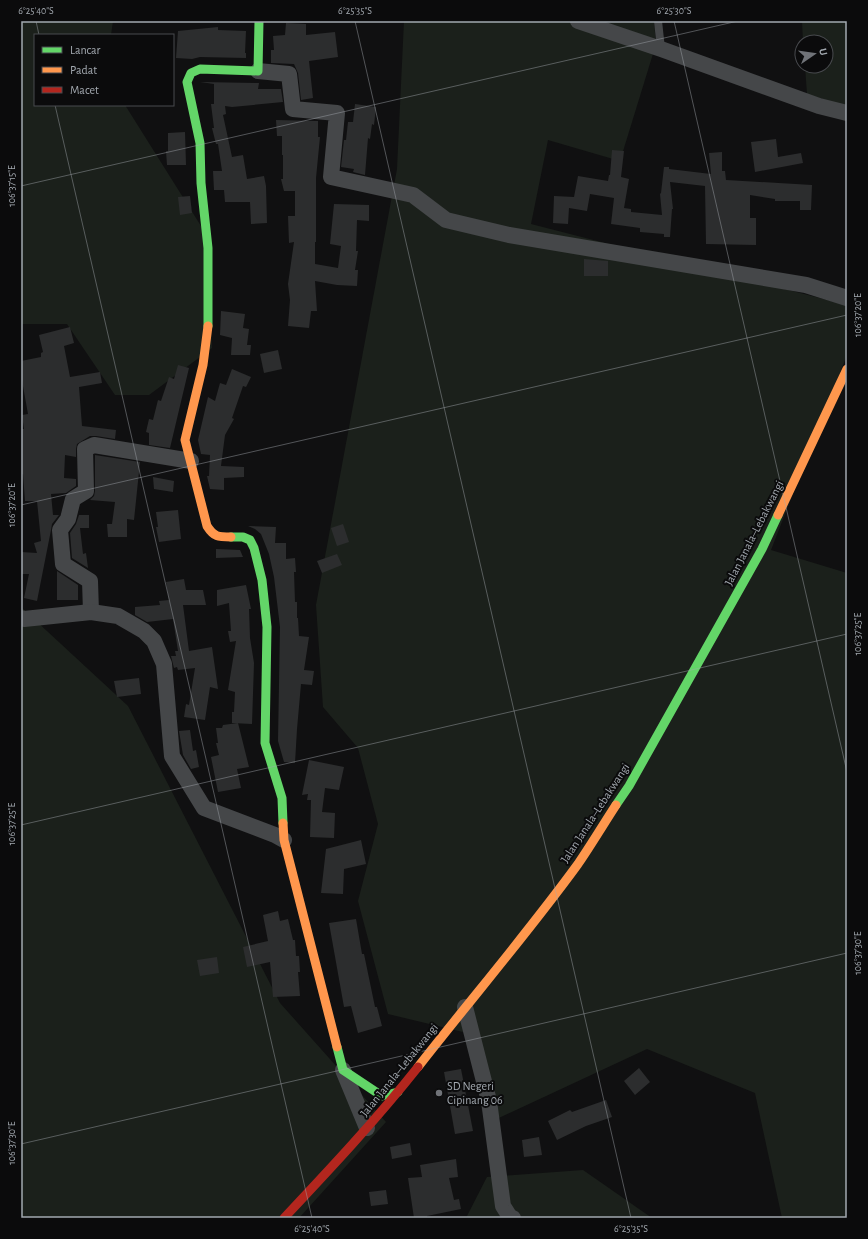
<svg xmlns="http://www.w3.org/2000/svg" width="868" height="1239" viewBox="0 0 868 1239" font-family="'Alegreya Sans',sans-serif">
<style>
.green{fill:#1b201b}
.building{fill:#2c2d2e}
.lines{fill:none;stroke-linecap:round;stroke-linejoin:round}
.lane{stroke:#454749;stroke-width:8}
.street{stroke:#454749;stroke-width:16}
.fast{stroke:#63d668;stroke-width:9}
.slow{stroke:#ff974d;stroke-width:9}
.jam{stroke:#b3261e;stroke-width:9}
.ticks{fill:none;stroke:#a3a9b0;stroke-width:1;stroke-opacity:0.45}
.poi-dot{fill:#707378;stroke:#0b0b0c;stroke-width:1.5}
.labels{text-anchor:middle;stroke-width:4;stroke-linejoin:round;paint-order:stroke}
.street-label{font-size:12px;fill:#a3a9b0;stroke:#0b0b0c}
.poi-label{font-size:12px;fill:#a3a9b0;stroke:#0b0b0c;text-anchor:start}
.neatline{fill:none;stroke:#a3a9b0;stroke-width:1.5}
.ticks-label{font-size:10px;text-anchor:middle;fill:#a3a9b0}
</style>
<rect width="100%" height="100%" fill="#101011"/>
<g class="green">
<path d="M21,21H113L111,35H35V105H125L206,234L212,348L149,395H115L67,324H21Z"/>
<path d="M404,21H654L656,44L620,161L548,140L531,224L847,305V355L771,550L847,573V1218H782L755,1093L647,1049L486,1124L467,1033L388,1014L358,901L378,824L358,748L323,707L316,605L397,169Z"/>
<path d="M802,21H847V107L807,94L805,66H826V42H803Z"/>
<path d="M21,607L128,706L280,1003L386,1122L299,1218H21Z"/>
<path d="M583,1170L652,1218H466L487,1177Z"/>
</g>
<g class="building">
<path d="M286,23L306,24V35L335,32L338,57L309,61L313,98L301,100L298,73L294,64L271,63V50H274L273,36L285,35Z"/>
<path d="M218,27V30L246,31L245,53H246V58L200,57L192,59L176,58L178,31Z"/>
<path d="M200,82L259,83L258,89H281L283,102L232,107L225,106L226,114L223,115L232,157L243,155L247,179L264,176L266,186L267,223L251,224L250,202H225L224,190H214L213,171H222L218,144H216L212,128H214L211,104H214V84Z"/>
<path d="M355,104L376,107L374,125L372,124L370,139L368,138L365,175L353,172L354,169L341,167L344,140H346L348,122H353Z"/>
<path d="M276,120L318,121V137H320L316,178V242H315V264L338,268L341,246L330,244L334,204L369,205V221L357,220L356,251H358L355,270H358L357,286L337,285L315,281L317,311H311L309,328L288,326L290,300L288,284L294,242L289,243L288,216H295V191H284L281,179H283V155H282V136H277Z"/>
<path d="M185,132L186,165H167L166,151H168V133Z"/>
<path d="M776,139L778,157L801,153L803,163L755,172L751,142Z"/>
<path d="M612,150L624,151L621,177L629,179L624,208L631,209V212L662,215L660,194L661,193L664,167H669V169L711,174L709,153L722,152V171H725L726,180L812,185L811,210H800V201H775V199L750,195V218H756V245L706,244L705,186L670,182L673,209H672L670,237H664V234L640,232V228L611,224L614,198L590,194L587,211L569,208L568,224L553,223L554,196L574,197L578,176L608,181L609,175H610Z"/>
<path d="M190,196L192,213L180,215L178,197Z"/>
<path d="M584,259L608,261V276H584Z"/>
<path d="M221,311L245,314L243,328L249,329L247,345H251L250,355H231L232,338L220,335Z"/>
<path d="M70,327L74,343L64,346L70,377L100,372L102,383L79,387L82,426L116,430L115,439L96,436H90L77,444L76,449V457L65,455L64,478L76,479V486L66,493L51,494L53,515H59L52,524L51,530L37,601L24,598L29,574H21V552L37,553L34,543L41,541L37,501H25L23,474L21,475V429H24L22,415L28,414L21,375V361L41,357V353L43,352L39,335Z"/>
<path d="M278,350L282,369L264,373L260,354Z"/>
<path d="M178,365L189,368L170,448L149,445V433L146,432L149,419L153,420L158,400L161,401L169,377L174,379Z"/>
<path d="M232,369L251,377L246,387L243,386L232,418L234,419L225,435L221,466L244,467V477L224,478V490L210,489L207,476H209L210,455L201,454L198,440L208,397L215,401L220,383L226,385Z"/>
<path d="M95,455L140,462L134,520L127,519V537H108L107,524H112L115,502L90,500L94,496L95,491Z"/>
<path d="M153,477L174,481L173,492L154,489Z"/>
<path d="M178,510L181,539L159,542L156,527H158L156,512Z"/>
<path d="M79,515H89V528H80L83,554L86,553L88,568L72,558L70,533L76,524Z"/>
<path d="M343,524L349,542L337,546L331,528Z"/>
<path d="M248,526L276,527L275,543H286V559L295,558L296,572H294L295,602H297V618H298L299,636L309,637L304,670L314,671L312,685L301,684L297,729L295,763L284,762L278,741L280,627L274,577L269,554L261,534L255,529Z"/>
<path d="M216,549L240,550L243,557L216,558Z"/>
<path d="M337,554L342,565L322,573L317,561Z"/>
<path d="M57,571L78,585V600H57Z"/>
<path d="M184,579L186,590H203L206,605H183L189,651L212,647L218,689L210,687L205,720L184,717L186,704L189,705L195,668L178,670L177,667L174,668L171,656H176L175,651H178L173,619L147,622L135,615V607L160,605L159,601L169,600L166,582Z"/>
<path d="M246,585L251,609H249L250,638L254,663L252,724L232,723V712H234L235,692L228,690L236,641L230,642L228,631H231L229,603L217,606V590Z"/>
<path d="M139,678L141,694L117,697L114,681Z"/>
<path d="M238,723L249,767L237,769L241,788L218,792L211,757L219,755L216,743H218L216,728H222L223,725Z"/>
<path d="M190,730L193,751L196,750L199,767L191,769L183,755L179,731Z"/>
<path d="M309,760L344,767L339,790L325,788L322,812L335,813L334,838L310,837L311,800H307L308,794L302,795Z"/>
<path d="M361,840L366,864L344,869L343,894L321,893L326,849Z"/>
<path d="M278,911L280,921L288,919L293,940H295L296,956H299L300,972H298L300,996L273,997L270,962L247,967L243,947L268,941L263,915Z"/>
<path d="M356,919L362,954H364L375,1007H377L382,1026L358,1033L351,1006L344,1007L329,923Z"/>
<path d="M217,957L219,973L200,976L197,960Z"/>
<path d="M639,1068L650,1082L635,1095L624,1081Z"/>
<path d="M461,1069L473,1131L455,1134L444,1072Z"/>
<path d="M606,1100L612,1117L586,1126L557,1140L548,1121L570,1110L572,1112Z"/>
<path d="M539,1137L542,1155L524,1157L522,1140Z"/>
<path d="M410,1143L412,1155L392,1159L390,1147Z"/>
<path d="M456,1159L458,1177L449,1178L454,1200L459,1199L461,1209L427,1216V1218H414L408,1178L422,1177L420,1165Z"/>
<path d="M386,1190L388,1204L371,1206L369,1192Z"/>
</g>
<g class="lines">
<path class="lane" d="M658,21L661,49"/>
<g class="street">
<path d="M578,21L661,49L819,106L847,113"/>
<path d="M258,71L289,74L293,109L337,113L331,177L413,195L446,220L509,235L806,285L847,298"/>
<path d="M91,612L90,581L63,564L60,530L68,519L73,499L86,491L85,449L94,445L191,461"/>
<path d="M21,618L24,619L91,612L118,616L144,631L154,641L164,664L172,756L204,808L275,835L284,840"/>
<path d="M465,1007L489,1101L503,1206L510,1217L513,1218"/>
<path d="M343,1070L367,1128"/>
</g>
<g class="fast">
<path d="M208,326V248L201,183L200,143L187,82L191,73L200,69L258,71L259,21"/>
<path d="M231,537H243L250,540L254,548L262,580L267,627L265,743L282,798L283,823"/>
<path d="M616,805L629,786L762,549L778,515"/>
<path d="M337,1047L343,1070L382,1096L398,1092"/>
</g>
<g class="slow">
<path d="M208,326L203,365L185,440L207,526C214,537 218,537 231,537"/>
<path d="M778,515L847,369"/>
<path d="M283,823L284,840L337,1047"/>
<path d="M418,1067C471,999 527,934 578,864C591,845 603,825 616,805"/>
</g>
<path class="jam" d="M284,1218C330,1169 376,1120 418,1067"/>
</g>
<path class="ticks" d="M36,21L39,35M355,21L631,1218M674,21L847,772M55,105L312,1218M21,186L738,21M21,505L847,315M21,825L847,634M21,1144L847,953"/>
<circle class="poi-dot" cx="439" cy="1093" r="4"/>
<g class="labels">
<g class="street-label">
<text transform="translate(754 533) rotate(-63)" y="4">Jalan Janala–Lebakwangi</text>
<text transform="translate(595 813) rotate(-57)" y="4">Jalan Janala–Lebakwangi</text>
<text transform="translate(399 1070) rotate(-51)" y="4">Jalan Janala–Lebakwangi</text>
</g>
<g class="poi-label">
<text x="447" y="1090">SD Negeri<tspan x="447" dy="14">Cipinang 06</tspan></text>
</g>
</g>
<rect width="868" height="1239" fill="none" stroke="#0b0b0c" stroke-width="44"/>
<rect x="34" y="34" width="140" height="72" fill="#0b0b0c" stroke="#484a4e"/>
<rect x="42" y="47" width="20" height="6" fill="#63d668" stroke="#484a4e"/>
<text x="70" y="54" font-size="12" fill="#a3a9b0">Lancar</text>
<rect x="42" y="67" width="20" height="6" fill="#ff974d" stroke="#484a4e"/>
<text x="70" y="74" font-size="12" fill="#a3a9b0">Padat</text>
<rect x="42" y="87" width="20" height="6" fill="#b3261e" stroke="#484a4e"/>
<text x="70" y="94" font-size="12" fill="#a3a9b0">Macet</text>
<g transform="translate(814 54) rotate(77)"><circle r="19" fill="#0b0b0c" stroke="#484a4e"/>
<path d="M0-3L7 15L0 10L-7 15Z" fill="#707378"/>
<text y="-6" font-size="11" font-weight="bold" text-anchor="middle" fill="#a3a9b0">U</text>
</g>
<rect x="22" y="22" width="824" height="1195" class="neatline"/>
<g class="ticks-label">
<text x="36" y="14">6°25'40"S</text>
<text x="355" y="14">6°25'35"S</text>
<text x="674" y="14">6°25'30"S</text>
<text transform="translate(11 186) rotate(-90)" y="4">106°37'15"E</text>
<text transform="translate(857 315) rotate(-90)" y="4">106°37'20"E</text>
<text transform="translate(11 505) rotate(-90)" y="4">106°37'20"E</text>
<text transform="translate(857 634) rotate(-90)" y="4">106°37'25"E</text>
<text transform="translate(11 824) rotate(-90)" y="4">106°37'25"E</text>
<text transform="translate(857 953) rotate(-90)" y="4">106°37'30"E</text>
<text transform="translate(11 1143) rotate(-90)" y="4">106°37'30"E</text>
<text x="312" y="1232">6°25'40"S</text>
<text x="631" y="1232">6°25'35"S</text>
</g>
</svg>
